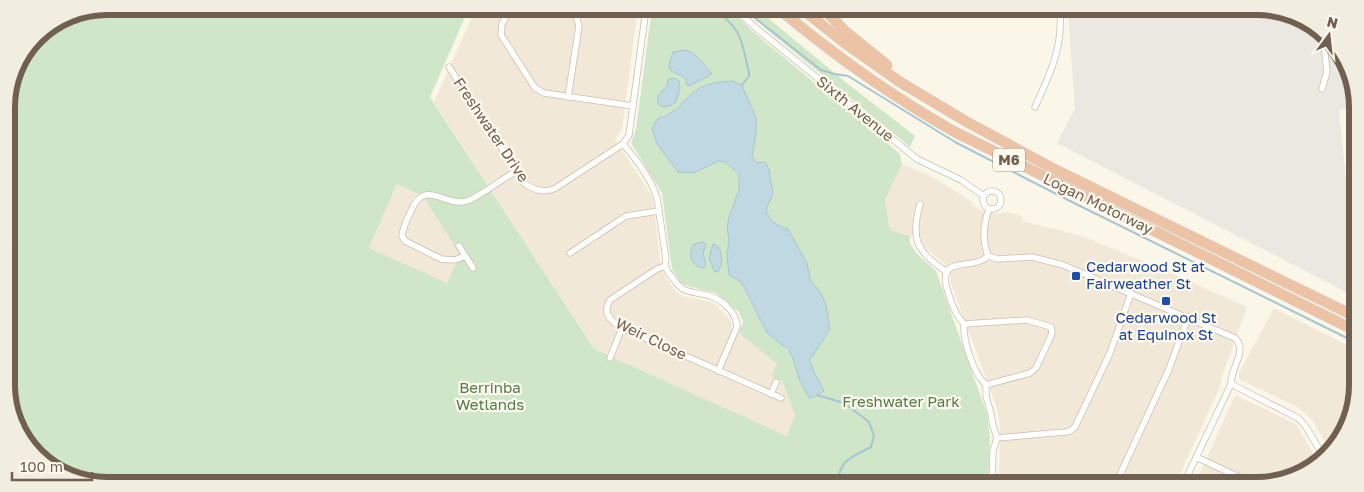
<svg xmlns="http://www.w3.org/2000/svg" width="1364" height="492" viewBox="0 0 1364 492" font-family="'Golos Text',sans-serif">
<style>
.residential{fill:#f1e8d7}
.industrial{fill:#ebe7e1}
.green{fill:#d0e6c8;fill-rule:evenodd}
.water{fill:#bfd8e2;stroke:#a6c5d2}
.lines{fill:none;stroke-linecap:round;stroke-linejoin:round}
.stream{stroke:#a6c5d2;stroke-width:2}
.street-casing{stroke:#cbbfaf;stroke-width:7}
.highway-casing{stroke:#d7d2ce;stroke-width:11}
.street{stroke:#fff;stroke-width:5.5}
.highway{stroke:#edc3a6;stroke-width:10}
.transit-dot{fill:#1a4fb4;stroke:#fdf9ee;stroke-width:2}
.labels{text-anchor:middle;stroke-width:4.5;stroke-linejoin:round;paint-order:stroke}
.shield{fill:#fdf9ee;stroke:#9b8e7f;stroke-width:1}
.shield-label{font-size:14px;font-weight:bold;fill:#71604f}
.street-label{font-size:15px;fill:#71604f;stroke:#fdf9ee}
.transit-label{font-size:15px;fill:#164399;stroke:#fdf9ee;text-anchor:start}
.park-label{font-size:15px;fill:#537b4b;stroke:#fdf9ee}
.rim{fill:none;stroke:#71604f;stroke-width:6}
</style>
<rect width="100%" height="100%" fill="#faf6e8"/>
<g class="residential">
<path d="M476,8L636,9L637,15L622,128L615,140L650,193L653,200L660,260L666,278L676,291L683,296L711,302L716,305L730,319L732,324L730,329L739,333L777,364L782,381L795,415L787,436L594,349L434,102Z"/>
<path d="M902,164L931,176L972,202L977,209L998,214L1006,212L1023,216L1022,221L1079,235L1160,268L1247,307L1221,379L1220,387L1175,485L999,484L1000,427L997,408L950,281L951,278L944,263L924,247L920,238L890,230L885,200Z"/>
<path d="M397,184L423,196L460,255L447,283L369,248Z"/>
<path d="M1274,308L1353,348L1352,417L1329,449L1313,421L1299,408L1239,379V373Z"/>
<path d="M1237,396L1296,424L1319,463L1318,465L1263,486L1195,485L1234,397Z"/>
</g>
<path class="industrial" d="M1068,11L1289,12L1333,41L1357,94V108L1339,110L1353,252L1355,254L1354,296L1057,143L1075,109Z"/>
<g class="green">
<path d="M107,6L469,8L430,97L594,349L787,436L795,415L782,381L771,376L777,364L739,333L743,322L739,312L716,293L688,286L681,283L672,269L662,193L631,143L636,129L651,16L650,9H730L751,30L900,154L902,164L885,200L890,230L910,236V243L916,253L936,271L987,414L990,438L988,484L75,480L32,452L8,404L6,100L17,63L40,32L69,14ZM692,52L698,60L712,72L686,79C682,74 676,74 670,70L669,65ZM696,90L750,106C761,128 753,134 752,157L757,163H765C775,182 774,192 766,210L769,219L780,226L807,263L810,280L821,293L829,332C807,361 806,358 824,391L810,399L800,381L792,356L764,327L727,255L729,239L727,228L729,217L739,190V174L725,162L719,161L693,173L661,115L671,114ZM397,184L423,196L460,255L447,283L369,248Z"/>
<path d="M742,9H757L848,84L915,136L910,147Z"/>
</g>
<g class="water">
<path d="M686,50C695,52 705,66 712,73L707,77L688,86L686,84V79C681,74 676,74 670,70L669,65L673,52Z"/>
<path d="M674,78L679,81L680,88L676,102C670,106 665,109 658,104V95L667,86L668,80Z"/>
<path d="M733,81L742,85L756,118V133L752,157L757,163L765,162L769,170L773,193L766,210C770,222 776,225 788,229L807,263L810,280L821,293L826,306L830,329L810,360L814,372L824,391L810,399L800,381L792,356L788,350L767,333L744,287L741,282L729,275L727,255L729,239L727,228L729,217L739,190V174L725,162L719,161L693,173L678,172L657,144L652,129C659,112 663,119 672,112C677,110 680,105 684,101C701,85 709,82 733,81Z"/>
<path d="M703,242L706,244L703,253L706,265L704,268C691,266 687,254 694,244Z"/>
<path d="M713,244C724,247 723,264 718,272L714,271L709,258Z"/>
</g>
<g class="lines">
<g class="stream">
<path d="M713,9C743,29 741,40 749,73V76L742,85"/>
<path d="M746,9L750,14L821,70L834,74L848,76L955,142L1068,200L1353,341"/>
<path d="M817,395L844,403L869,422L874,436L871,447C852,457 839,459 838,484"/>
</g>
<g class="street-casing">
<g id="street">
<path d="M510,8L502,24L501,35L535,88L544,93L633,106"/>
<path d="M735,9L756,28L917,159L961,180L984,196"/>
<path d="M449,67L525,184C536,190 542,193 554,189L623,144L629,135L646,9"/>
<path d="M1322,89L1327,72L1323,34"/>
<path d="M568,97L579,26L576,16L571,8"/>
<path d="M1035,107C1050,74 1063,48 1060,11"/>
<path d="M623,144C636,159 651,178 657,198L666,259C664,267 667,271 672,277C675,281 678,286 683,289C690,293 701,293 710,296C723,300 737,313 737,327L718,371"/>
<circle cx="992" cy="200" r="9"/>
<path d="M920,204C910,240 917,252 947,272"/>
<path d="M459,246L473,268"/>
<path d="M570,253L626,216L659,211"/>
<path d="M465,256L455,260L441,259L405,241L402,236C403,227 407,219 411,211C425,177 445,208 467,201C479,197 504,178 516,171"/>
<path d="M988,256L998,259L1032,257L1063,265L1235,338C1248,351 1231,366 1231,384L1183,485"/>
<path d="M988,256C972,272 935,253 948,292C952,304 955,314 964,324C963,342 973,372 986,385V396L991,414L993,426L997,438L993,451L992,484"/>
<path d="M988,256C982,240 983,225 989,209"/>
<path d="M665,266L657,269L610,300C602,314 610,320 622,328L781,398"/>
<path d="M964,324L1027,320L1051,327L1052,331L1051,336L1036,368L1030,373L986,385"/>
<path d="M610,358L622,328"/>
<path d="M1231,384L1298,418L1306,427L1324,457"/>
<path d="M771,394L776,382"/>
<path d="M997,438L1065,432L1070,431L1075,427L1110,353L1131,293"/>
<path d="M1196,457L1258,486"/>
<path d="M1113,485L1117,481L1169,369L1188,317"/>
</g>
</g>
<g class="highway-casing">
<g id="highway">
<path d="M779,9C835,56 893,97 955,132L1354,330"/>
<path d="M802,9L846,44L900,82L967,122L1054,169L1354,316"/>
<path d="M824,9L846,32L887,65"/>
</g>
</g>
<use href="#street" class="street"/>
<use href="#highway" class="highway"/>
</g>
<g class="transit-dot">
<rect x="1071" y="271" width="10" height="10" rx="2.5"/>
<rect x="1161" y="296" width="10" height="10" rx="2.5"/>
</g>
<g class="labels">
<rect class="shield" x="993" y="148.5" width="32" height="23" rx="4"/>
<g class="shield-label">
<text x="1009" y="165">M6</text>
</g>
<g class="street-label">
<text transform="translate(855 109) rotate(39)" y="5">Sixth Avenue</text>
<text transform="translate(491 130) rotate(56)" y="5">Freshwater Drive</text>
<text transform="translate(1098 204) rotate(26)" y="5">Logan Motorway</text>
<text transform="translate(651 339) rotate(26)" y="5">Weir Close</text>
</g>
<g class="transit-label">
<text x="1086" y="272">Cedarwood St at<tspan x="1086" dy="17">Fairweather St</tspan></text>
<text x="1166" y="323" text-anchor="middle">Cedarwood St<tspan x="1166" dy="17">at Equinox St</tspan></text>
</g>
<g class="park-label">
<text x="490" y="393">Berrinba<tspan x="490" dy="17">Wetlands</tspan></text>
<text x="901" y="407">Freshwater Park</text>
</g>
</g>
<path d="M0 0H1364V492H0ZM107 15H1257A92 92 0 0 1 1349 107V385A92 92 0 0 1 1257 477H107A92 92 0 0 1 15 385V107A92 92 0 0 1 107 15Z" fill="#f2ede1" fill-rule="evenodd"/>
<path class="rim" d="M107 15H1257A92 92 0 0 1 1349 107V385A92 92 0 0 1 1257 477H107A92 92 0 0 1 15 385V107A92 92 0 0 1 107 15Z"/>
<g transform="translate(1329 35) rotate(15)" stroke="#fdf9ee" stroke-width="4" paint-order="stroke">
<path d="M0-4L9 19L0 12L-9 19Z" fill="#71604f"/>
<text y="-8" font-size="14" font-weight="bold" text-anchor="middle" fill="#71604f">N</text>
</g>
<path d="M12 472v8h80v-8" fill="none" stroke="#71604f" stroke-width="2.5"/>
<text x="20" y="472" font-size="15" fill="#71604f" stroke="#fdf9ee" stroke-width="4" paint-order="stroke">100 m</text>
</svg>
